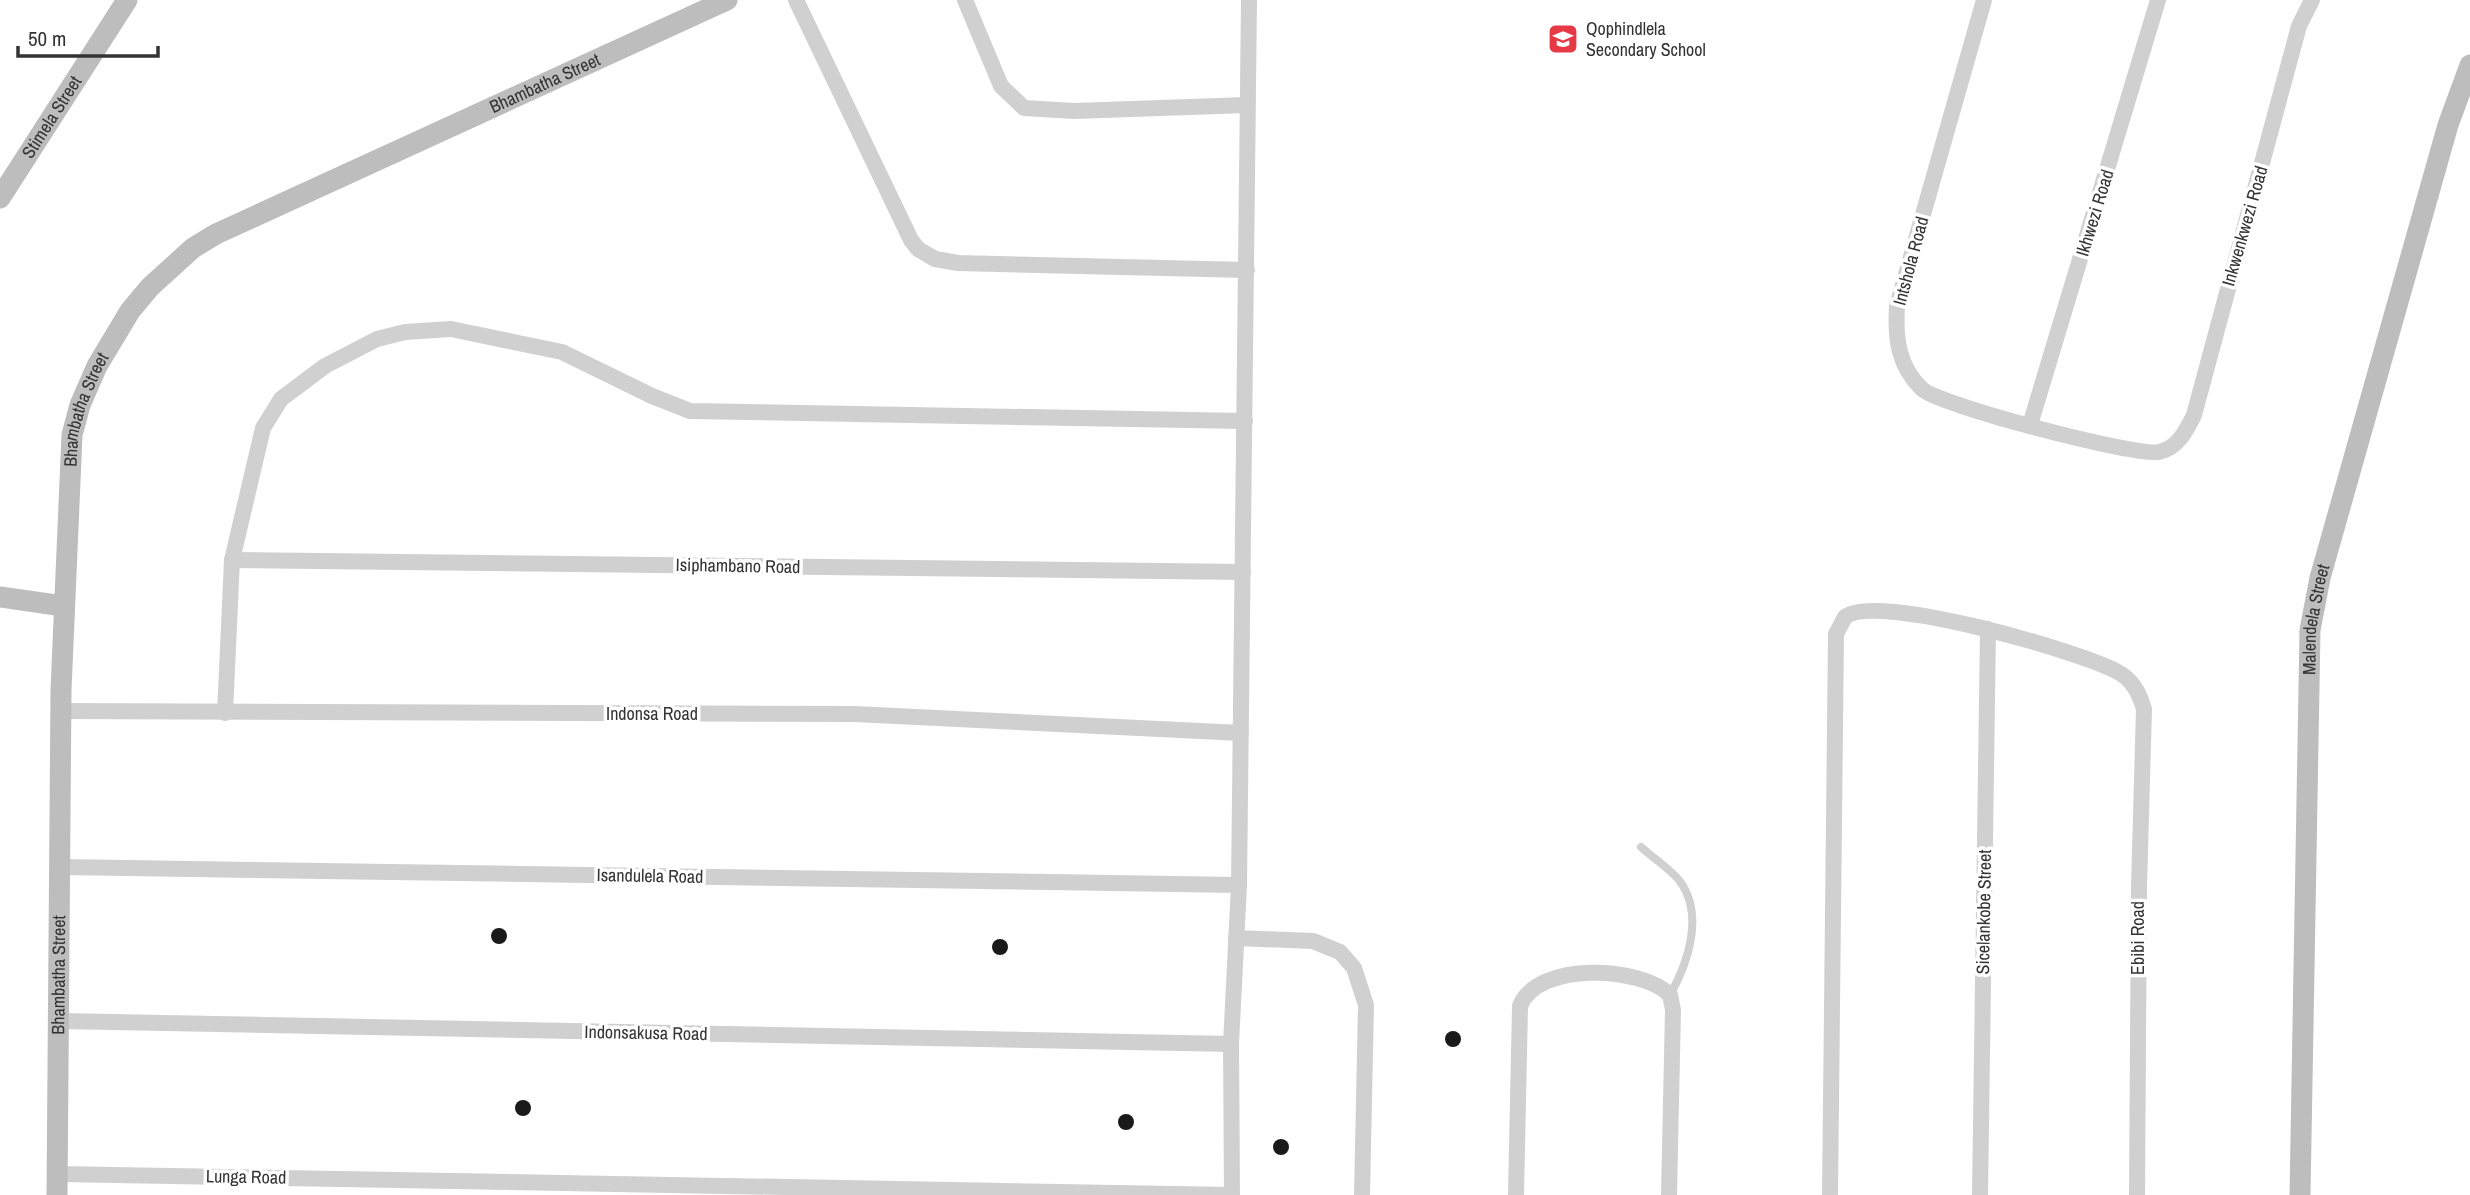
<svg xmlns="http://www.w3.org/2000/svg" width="2470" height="1195" viewBox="0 0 2470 1195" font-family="'Archivo Narrow',sans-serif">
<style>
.building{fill:#1a1a1a}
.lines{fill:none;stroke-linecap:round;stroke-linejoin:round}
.lane{stroke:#d0d0d0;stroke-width:8}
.street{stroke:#d0d0d0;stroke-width:16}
.secondary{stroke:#bdbdbd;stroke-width:21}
.labels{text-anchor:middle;stroke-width:7;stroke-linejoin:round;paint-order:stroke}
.poi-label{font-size:18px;fill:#333;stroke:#fff;text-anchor:start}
.street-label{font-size:18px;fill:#333;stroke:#fff}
</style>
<rect width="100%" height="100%" fill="#fff"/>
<g class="building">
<circle cx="499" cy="936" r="8"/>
<circle cx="1000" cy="947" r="8"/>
<circle cx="1453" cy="1039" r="8"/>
<circle cx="523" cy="1108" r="8"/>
<circle cx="1126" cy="1122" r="8"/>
<circle cx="1281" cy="1147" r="8"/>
</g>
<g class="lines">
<path class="lane" d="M1641,847C1653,858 1669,868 1679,880C1705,914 1688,963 1670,995"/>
<g class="street">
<path d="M796,0L911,240L918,249L935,259L958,263L1247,270"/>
<path d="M965,0L1001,86L1024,108L1074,111L1247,105"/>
<path d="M1984,0L1897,306C1895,338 1898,366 1922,389C1939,405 2136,457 2159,452C2178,448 2186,431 2194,415L2299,26L2312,0"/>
<path d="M2030,425L2158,0"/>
<path d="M232,560L1243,572"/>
<path d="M61,711L855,714L1241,733"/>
<path d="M225,713L232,560L263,428L281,399L325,366L377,339L405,332L451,329L562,352L652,396L690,411L1245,421"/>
<path d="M61,867L1239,885"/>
<path d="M1236,938L1313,941L1340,952L1354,968L1366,1005L1362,1195"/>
<path d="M60,1021L1231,1044"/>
<path d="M57,1174L1232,1195"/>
<path d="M1232,1195L1231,1044L1239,885L1249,0"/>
<path d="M1516,1195L1520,1006C1538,961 1641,966 1670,995L1673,1010L1669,1195"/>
<path d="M1830,1195L1836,634L1845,617C1876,592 2078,651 2116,671C2132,679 2139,692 2144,709L2139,886L2137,1195"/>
<path d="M1980,1195L1988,629"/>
</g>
<g class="secondary">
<path id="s1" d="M0,198L127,0"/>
<path d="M0,597L63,606"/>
<path id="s2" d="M57,1195L61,690L72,435L80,405L97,366L130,311L150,287L193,248L216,234L727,0"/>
<path id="s3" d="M2300,1195L2310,630L2320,578L2448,125L2470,65"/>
</g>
</g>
<defs>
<g id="school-square" transform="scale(1.575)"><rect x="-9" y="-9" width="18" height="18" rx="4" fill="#e63946" stroke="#fff"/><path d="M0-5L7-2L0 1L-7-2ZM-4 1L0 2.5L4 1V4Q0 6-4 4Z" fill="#fff"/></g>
</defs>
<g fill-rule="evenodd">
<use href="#school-square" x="1563" y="39"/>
</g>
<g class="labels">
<g class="poi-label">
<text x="1586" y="35">Qophindlela<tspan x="1586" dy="21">Secondary School</tspan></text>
</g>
<g class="street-label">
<text dy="6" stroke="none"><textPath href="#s2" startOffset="1376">Bhambatha Street</textPath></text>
<text dy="6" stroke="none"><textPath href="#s1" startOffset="96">Stimela Street</textPath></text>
<text transform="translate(2095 213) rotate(-73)" y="6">Ikhwezi Road</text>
<text transform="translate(2245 226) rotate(-74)" y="6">Inkwenkwezi Road</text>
<text transform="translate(1911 261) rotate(-75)" y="6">Intshola Road</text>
<text dy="6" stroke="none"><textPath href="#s2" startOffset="788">Bhambatha Street</textPath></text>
<text transform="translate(738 566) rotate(1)" y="6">Isiphambano Road</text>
<text dy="6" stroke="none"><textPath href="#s3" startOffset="576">Malendela Street</textPath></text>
<text x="652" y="720">Indonsa Road</text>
<text transform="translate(650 876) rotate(1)" y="6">Isandulela Road</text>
<text transform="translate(1984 912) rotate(-89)" y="6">Sicelankobe Street</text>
<text transform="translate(2138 938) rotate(-90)" y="6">Ebibi Road</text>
<text dy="6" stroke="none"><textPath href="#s2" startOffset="220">Bhambatha Street</textPath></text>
<text transform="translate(646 1033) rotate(1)" y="6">Indonsakusa Road</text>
<text transform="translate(246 1177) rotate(1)" y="6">Lunga Road</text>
</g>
</g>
<path d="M18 46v10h140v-10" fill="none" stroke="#333333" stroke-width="3.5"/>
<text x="28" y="46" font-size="21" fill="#333333" stroke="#ffffff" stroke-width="5" paint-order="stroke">50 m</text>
</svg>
